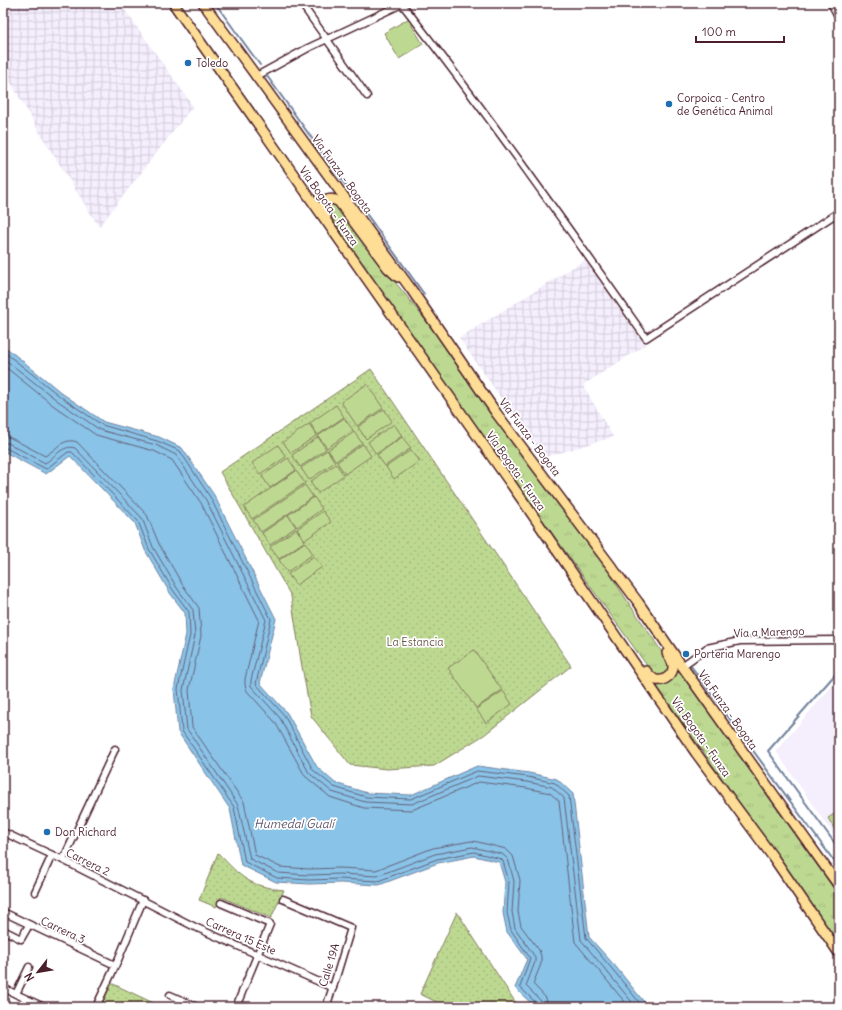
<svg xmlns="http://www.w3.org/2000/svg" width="842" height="1010" viewBox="0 0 842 1010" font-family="Delius,sans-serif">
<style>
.built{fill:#f4eefd}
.industrial{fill:url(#industrial-grid)}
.grass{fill:url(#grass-tufts);stroke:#847c5e}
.park{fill:url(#park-dots);stroke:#847c5e}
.pitch{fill:#bdd991;stroke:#847c5e}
.water{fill:#89c3e8;stroke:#70819c}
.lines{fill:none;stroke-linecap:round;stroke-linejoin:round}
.shore{stroke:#636177;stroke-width:1}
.stream{stroke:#70819c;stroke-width:2}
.street-casing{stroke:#4a1f2b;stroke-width:9}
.primary-casing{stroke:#4a1f2b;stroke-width:12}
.street{stroke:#fff;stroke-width:6}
.primary{stroke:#fedd96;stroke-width:9}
.poi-dot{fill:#1f6fb2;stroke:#fff;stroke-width:1.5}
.labels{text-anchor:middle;stroke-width:3.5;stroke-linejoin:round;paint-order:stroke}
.poi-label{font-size:11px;fill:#4a1f2b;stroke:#fff;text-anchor:start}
.street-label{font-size:11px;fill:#4a1f2b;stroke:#fff}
.park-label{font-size:11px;fill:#6c574a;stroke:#fff}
.water-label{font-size:12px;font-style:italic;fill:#60586d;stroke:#fff}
</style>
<defs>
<pattern id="industrial-grid" width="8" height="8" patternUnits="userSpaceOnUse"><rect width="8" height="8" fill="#f4eefd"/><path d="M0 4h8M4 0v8" fill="none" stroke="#d3ccd9"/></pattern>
<pattern id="grass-tufts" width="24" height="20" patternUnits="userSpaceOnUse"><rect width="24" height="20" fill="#bdd991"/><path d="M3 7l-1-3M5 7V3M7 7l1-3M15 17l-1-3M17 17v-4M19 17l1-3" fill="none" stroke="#a4ba7d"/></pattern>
<pattern id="park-dots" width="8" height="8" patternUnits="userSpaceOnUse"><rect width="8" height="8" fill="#bdd991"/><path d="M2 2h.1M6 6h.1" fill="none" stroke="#a4ba7d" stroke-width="1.8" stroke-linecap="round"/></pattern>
</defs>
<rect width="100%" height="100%" fill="#fff"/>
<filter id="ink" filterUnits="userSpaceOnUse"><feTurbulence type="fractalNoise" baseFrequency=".025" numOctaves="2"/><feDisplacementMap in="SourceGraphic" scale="8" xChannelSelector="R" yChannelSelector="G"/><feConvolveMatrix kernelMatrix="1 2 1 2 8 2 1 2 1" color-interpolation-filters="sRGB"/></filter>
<g filter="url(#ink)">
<path class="built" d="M839,678V843L776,751Z"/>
<g class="industrial">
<path d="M3,3H120L193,106L99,227L41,135L3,69Z"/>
<path d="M585,260L645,345L583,385L613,437L543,458L459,338Z"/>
</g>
<g class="grass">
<path d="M330,203H336L383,268L405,294L440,339L605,565C624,599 648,629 668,662C669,671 666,673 659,676L653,674L386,301L372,277L329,214C327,210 327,207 330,203Z"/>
<path d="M675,665L839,896V944L656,685C671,685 675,679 675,665Z"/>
</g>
<g class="park">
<path d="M371,369L571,666L484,735L434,766L387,769L350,765L311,716L301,661L291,596L220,472Z"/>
<path d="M218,853C242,878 248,886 284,890L271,918L221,897L216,907L199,900Z"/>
<path d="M457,912L512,997L519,1007H447L420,994Z"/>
<path d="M111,983L160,1006L159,1007H100Z"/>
</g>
<g class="pitch">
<path d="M408,19L423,44L399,59L384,33Z"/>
<path d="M367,384L383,408L357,426L341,402Z"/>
<path d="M336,405L344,417L318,435L310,423Z"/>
<path d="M384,409L392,421L366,439L358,427Z"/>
<path d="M344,418L353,430L327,448L318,436Z"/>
<path d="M309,424L317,435L291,453L283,442Z"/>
<path d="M394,424L402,436L376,454L368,442Z"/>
<path d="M354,432L362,443L336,461L328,450Z"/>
<path d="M318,437L326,449L300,467L292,455Z"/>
<path d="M402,437L411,448L385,466L377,455Z"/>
<path d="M363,444L371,456L345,474L337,462Z"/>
<path d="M278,445L286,457L260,474L252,463Z"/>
<path d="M327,450L335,462L309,480L301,468Z"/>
<path d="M411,450L420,461L394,479L386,467Z"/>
<path d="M288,458L296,470L270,488L262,476Z"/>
<path d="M336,464L344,475L318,493L310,482Z"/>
<path d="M296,471L305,483L252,519L244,507Z"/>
<path d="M305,485L313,497L261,532L253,520Z"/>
<path d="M314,497L322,509L297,527L288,515Z"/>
<path d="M323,511L331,522L305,540L297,529Z"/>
<path d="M288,515L296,527L270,545L262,533Z"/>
<path d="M296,529L305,541L279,559L270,547Z"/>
<path d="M305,542L313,554L287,572L279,560Z"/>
<path d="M314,556L322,567L296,585L288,574Z"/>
<path d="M474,650L502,690L476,708L448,668Z"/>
<path d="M503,691L512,704L486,723L476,709Z"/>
<path d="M839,811V828L835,830L828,818Z"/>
</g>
<path class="water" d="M3,345L63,394L104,422L159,437L182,448L214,495L276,619L260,683L287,713L317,767L335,783L367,793L411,795L477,766L529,773L557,779L573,794L589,937L616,967L648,1007H535L515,988L527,959L507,932L503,913L505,882L499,862L474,856L438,863L379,885L340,883L309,884L276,882L241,865L230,809L178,732L174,689L186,634L185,613L170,593L145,550L135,523L70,456L46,474L3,451Z"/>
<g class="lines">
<g class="shore">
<path d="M3,351L61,397L102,425L157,441L180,451L210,497L271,619L256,684L284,715L313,770L334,787L366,797L411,799L477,771L528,777L555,783L569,796L586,938L613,970L643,1007"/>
<path d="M3,358L58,401L100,430L156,445L176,455L206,500L266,620L251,680V686L280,718L309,773L332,792L365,802L412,804L478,776L527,782L552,787L564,798L581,940L636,1007"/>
<path d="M3,365L54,406L96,435L154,451L172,460L201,503L259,620L245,679V685L247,691L275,722L305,776L330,797L364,808L412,810L479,782L526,788L550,793L559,801L575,942L629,1007"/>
<path d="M3,436L11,438L45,456C56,450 63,437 77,442L147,515L159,544L182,584L199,608L201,636L189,690L192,727L244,802L255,855L280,867L309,869L340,868L376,870L433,848L471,841L478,842L506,849L513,856L520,880L518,912L521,926L539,950L541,956V964L533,984L546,998L548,1007"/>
<path d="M3,443H8L45,463C54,458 63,444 75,448L142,518L153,547L177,588L193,610L195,635L183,690L187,729L238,805L250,859L278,873L309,875L340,874L377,876L435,854L472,847L502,854L508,859L514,881L512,912L515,928L535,957V962L526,986L540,1000L542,1007"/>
<path d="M3,448H6L46,469L68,452H72L138,521L149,549L173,590L189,612L190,635L178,689L182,731L234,807L245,862L277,878L309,880L340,879L378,881L437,859L474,852L501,859L503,861L509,882L507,913L511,930L530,958L520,987L536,1003L537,1007"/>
</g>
<g class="stream">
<path d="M215,3L260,65"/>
<path d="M267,76L424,294"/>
<path d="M691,666L834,861"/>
<path d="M839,670L768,751L839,849"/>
<path d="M832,1007L839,1001"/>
</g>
<g class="street-casing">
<g id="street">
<path d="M301,3L367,96"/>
<path d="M831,3L839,18"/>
<path d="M402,4C487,113 566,225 646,338L839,212"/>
<path d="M255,77L308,48L404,3"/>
<path d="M682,666L707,648L740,641L839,640"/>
<path d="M3,832L63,860L195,927L333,988"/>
<path d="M63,860L115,749"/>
<path d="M35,892L52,855"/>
<path d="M283,899L351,928L334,984L326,1007"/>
<path d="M221,903L270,924L236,1007"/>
<path d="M3,912L115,965"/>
<path d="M3,930L21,939L29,925"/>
<path d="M3,988L44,1007"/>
<path d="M16,994L29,967"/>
<path d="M170,995L197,1007"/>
<path d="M96,1007L118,960L143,900"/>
</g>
</g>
<g class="primary-casing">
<g id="primary">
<path d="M173,3L523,501L696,753L773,857L839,953"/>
<path d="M203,3L411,289L497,414L638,602L682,666L839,886"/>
<path d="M326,217C318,205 327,194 339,202L388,268L398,277"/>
<path d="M646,671C649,675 651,678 656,680C665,682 674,674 673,665C672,660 669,656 667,653"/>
</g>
</g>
<use href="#street" class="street"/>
<use href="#primary" class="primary"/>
</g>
</g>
<g class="poi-dot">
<circle cx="188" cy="63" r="4"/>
<circle cx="669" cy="104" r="4"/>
<circle cx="686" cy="654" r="4"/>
<circle cx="47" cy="832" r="4"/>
</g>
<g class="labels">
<g class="poi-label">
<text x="196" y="67">Toledo</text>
<text x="677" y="102">Corpoica - Centro<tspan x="677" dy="13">de Genética Animal</tspan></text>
<text x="694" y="658">Porteria Marengo</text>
<text x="55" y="836">Don Richard</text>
</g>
<g class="street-label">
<text transform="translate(342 174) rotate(54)" y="4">Vía Funza - Bogota</text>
<text transform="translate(329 206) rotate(55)" y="4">Vía Bogota - Funza</text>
<text transform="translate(530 437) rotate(53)" y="4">Vía Funza - Bogota</text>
<text transform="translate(516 471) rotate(55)" y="4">Vía Bogota - Funza</text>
<text transform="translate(769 632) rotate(-2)" y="4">Vía a Marengo</text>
<text transform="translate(728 710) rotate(55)" y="4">Vía Funza - Bogota</text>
<text transform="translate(701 737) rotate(55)" y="4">Vía Bogota - Funza</text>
<text transform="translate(88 862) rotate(26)" y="4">Carrera 2</text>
<text transform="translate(63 930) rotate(25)" y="4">Carrera 3</text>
<text transform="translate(241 936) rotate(24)" y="4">Carrera 15 Este</text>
<text transform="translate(329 965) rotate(-73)" y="4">Calle 19A</text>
</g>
<g class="park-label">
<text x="415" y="646">La Estancia</text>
</g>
<g class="water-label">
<text x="294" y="828">Humedal Gualí</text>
</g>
</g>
<rect width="842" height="1010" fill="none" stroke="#fff" stroke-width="16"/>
<rect x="8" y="8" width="826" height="994" fill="none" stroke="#4a1f2b" stroke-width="1.5" filter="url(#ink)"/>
<g transform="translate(38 972) rotate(239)" stroke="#ffffff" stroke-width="3" paint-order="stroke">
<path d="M0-3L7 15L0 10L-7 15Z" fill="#4a1f2b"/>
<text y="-6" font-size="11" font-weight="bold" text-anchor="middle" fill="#4a1f2b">N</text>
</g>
<path d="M696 36v6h88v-6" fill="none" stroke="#4a1f2b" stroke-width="2"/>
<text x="702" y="36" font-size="12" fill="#4a1f2b" stroke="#ffffff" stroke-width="3" paint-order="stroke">100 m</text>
</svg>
